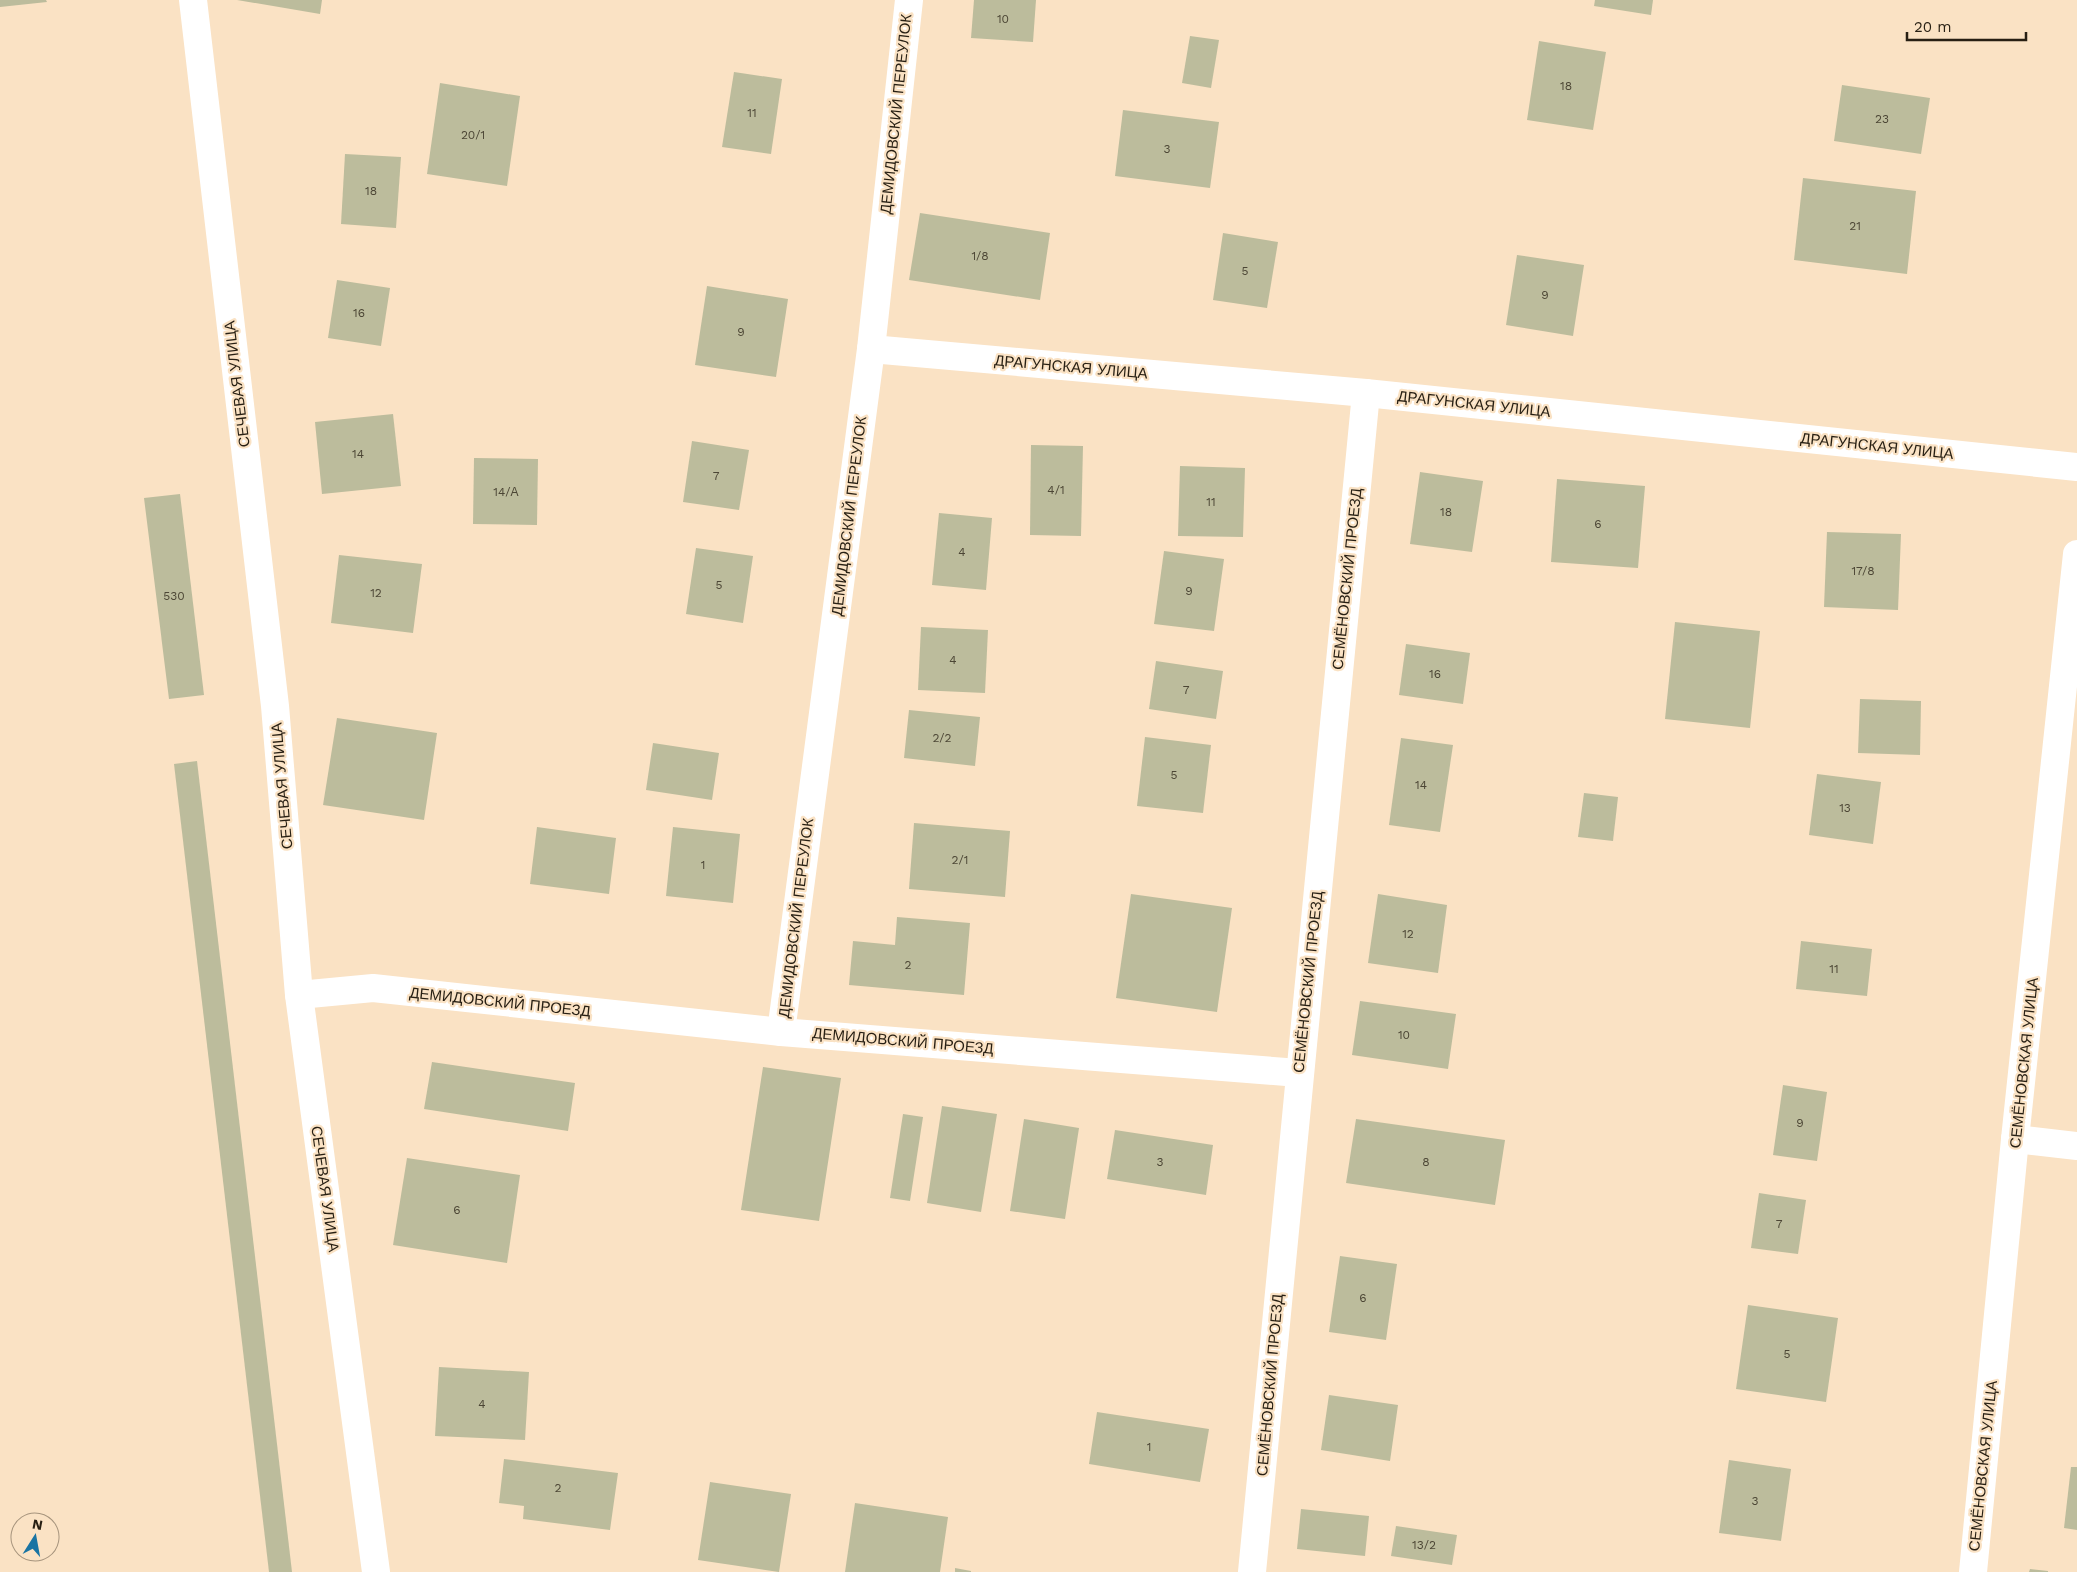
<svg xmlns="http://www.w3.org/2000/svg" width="2077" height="1572" viewBox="0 0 2077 1572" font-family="'Work Sans',sans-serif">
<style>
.building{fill:#bcbc9c}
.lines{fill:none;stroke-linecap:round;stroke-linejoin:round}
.minor{stroke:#fff;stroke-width:28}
.labels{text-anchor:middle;stroke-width:4.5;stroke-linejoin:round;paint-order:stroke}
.number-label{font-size:12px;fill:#4c4635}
.street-label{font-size:15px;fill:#271f13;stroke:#fae2c4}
</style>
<rect width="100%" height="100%" fill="#fae2c4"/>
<g class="building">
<path d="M0,0H46L47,2L0,7Z"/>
<path d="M237,0H322L320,14Z"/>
<path d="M974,0H1036L1033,42L971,38Z"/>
<path d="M1595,0H1653L1651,15L1594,6Z"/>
<path d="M1190,36L1219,40L1211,88L1182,83Z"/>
<path d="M1539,41L1606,52L1593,130L1527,120Z"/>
<path d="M734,72L782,79L771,154L722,147Z"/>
<path d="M440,83L520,96L507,186L427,174Z"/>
<path d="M1842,85L1930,98L1921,154L1834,141Z"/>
<path d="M1123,110L1219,122L1210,188L1115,176Z"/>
<path d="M345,154L401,157L396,228L341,224Z"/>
<path d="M1803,178L1916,191L1907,274L1794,260Z"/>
<path d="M920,213L1050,233L1040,300L909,280Z"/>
<path d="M1223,233L1278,242L1267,308L1213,300Z"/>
<path d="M1517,255L1584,265L1573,336L1506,325Z"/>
<path d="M337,280L390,288L381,346L328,338Z"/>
<path d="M707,286L788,299L776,377L695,365Z"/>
<path d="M393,414L401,486L322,494L315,422Z"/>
<path d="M692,441L749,450L739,510L683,502Z"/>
<path d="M1031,445L1083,446L1081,536L1030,535Z"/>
<path d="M474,458L538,459L537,525L473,524Z"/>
<path d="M1180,466L1245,468L1243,537L1178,536Z"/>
<path d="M1420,472L1483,481L1472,552L1410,544Z"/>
<path d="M1557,479L1645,486L1638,568L1551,562Z"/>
<path d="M180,494L204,695L169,699L144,498Z"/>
<path d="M939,513L992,518L986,590L932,585Z"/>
<path d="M1827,532L1901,534L1898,610L1824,607Z"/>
<path d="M696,548L753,556L743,623L686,614Z"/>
<path d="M1164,551L1224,559L1214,631L1154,624Z"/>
<path d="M339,555L422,564L413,633L331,623Z"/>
<path d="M1675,622L1760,631L1750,728L1665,719Z"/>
<path d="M921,627L988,630L985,693L918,690Z"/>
<path d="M1406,644L1470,653L1463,704L1399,695Z"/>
<path d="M1156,661L1223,671L1216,719L1149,709Z"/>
<path d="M1860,699L1921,701L1920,755L1858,753Z"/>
<path d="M909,710L980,717L975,766L904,758Z"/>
<path d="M337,718L437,733L424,820L323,805Z"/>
<path d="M1145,737L1211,745L1203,813L1137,806Z"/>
<path d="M1401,738L1453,745L1440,832L1389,825Z"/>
<path d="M653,743L719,753L712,800L646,790Z"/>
<path d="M197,761L292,1572H269L174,764Z"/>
<path d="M1817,774L1881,782L1873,844L1809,835Z"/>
<path d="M1584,793L1618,797L1613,841L1578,837Z"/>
<path d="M914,823L1010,831L1005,897L909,889Z"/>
<path d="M537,827L616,838L609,894L530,884Z"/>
<path d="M673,827L740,834L733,903L666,896Z"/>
<path d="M1131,894L1232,908L1217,1012L1116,998Z"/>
<path d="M1378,894L1447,905L1438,973L1368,963Z"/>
<path d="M897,917L970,923L964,995L849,985L853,941L895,945Z"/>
<path d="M1801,941L1872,949L1867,996L1796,989Z"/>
<path d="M1360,1001L1456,1014L1448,1069L1352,1055Z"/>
<path d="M432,1062L575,1083L568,1131L424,1109Z"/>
<path d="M763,1067L841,1078L819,1221L741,1210Z"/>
<path d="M1783,1085L1827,1092L1817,1161L1773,1155Z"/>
<path d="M942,1106L997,1114L981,1212L927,1203Z"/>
<path d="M903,1114L923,1117L910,1201L890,1198Z"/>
<path d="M1024,1119L1079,1128L1065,1219L1010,1211Z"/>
<path d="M1356,1119L1505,1140L1495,1205L1346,1183Z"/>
<path d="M1115,1130L1213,1145L1206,1195L1107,1179Z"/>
<path d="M407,1158L520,1175L507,1263L393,1245Z"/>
<path d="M1759,1193L1806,1200L1798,1254L1751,1248Z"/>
<path d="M1340,1256L1397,1264L1386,1340L1329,1332Z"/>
<path d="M1748,1305L1838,1318L1826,1402L1736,1389Z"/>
<path d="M439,1367L529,1372L525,1440L435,1436Z"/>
<path d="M1329,1395L1398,1405L1390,1461L1321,1450Z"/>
<path d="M1097,1412L1209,1429L1200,1482L1089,1464Z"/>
<path d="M504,1459L618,1473L610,1530L523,1519L524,1506L499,1503Z"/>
<path d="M1729,1460L1791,1469L1781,1541L1719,1533Z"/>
<path d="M2071,1467H2077V1530L2064,1528Z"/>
<path d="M710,1482L791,1494L779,1572L698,1560Z"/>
<path d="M855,1503L948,1517L940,1572H845Z"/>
<path d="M1301,1509L1369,1516L1365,1556L1297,1549Z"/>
<path d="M1396,1526L1457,1535L1452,1565L1391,1556Z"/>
<path d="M955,1568L971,1571V1572H955Z"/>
<path d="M2030,1569L2048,1571V1572H2029Z"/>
</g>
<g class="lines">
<g class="minor">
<path d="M193,0L275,706L299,995L376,1572"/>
<path d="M871,349L1366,393L2077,467"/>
<path d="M299,995L373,988L781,1032L1299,1073"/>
<path d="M781,1032L871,349L909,0"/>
<path d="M2015,1139L2077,1146"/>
<path d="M1252,1572L1366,393"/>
<path d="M1973,1572L2015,1139L2077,554"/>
</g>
</g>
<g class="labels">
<g class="number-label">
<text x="1003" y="23">10</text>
<text x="1566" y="90">18</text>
<text x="752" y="117">11</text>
<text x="1882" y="123">23</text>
<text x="473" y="139">20/1</text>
<text x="1167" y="153">3</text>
<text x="371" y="195">18</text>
<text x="1855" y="230">21</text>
<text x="980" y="260">1/8</text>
<text x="1245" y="275">5</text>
<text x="1545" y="299">9</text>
<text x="359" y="317">16</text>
<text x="741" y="336">9</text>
<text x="358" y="458">14</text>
<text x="716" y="480">7</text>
<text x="1056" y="494">4/1</text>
<text x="506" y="496">14/А</text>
<text x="1211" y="506">11</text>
<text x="1446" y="516">18</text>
<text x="1598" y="528">6</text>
<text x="962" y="556">4</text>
<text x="1863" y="575">17/8</text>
<text x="719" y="589">5</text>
<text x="1189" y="595">9</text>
<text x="376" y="597">12</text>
<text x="174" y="600">530</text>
<text x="953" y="664">4</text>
<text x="1435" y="678">16</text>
<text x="1186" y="694">7</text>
<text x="942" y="742">2/2</text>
<text x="1174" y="779">5</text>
<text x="1421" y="789">14</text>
<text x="1845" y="812">13</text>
<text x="960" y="864">2/1</text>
<text x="703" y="869">1</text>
<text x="1408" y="938">12</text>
<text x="908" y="969">2</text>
<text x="1834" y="973">11</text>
<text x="1404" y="1039">10</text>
<text x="1800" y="1127">9</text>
<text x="1160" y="1166">3</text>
<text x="1426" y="1166">8</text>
<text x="457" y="1214">6</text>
<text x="1779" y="1228">7</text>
<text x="1363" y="1302">6</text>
<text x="1787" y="1358">5</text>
<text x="482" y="1408">4</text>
<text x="1149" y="1451">1</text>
<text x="558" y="1492">2</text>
<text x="1755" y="1505">3</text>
<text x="1424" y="1549">13/2</text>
</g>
<g class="street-label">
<text transform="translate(896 114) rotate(-84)" y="5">ДЕМИДОВСКИЙ ПЕРЕУЛОК</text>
<text transform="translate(1071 367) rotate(5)" y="5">ДРАГУНСКАЯ УЛИЦА</text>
<text transform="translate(237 384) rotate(-97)" y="5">СЕЧЕВАЯ УЛИЦА</text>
<text transform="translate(1474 404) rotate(6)" y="5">ДРАГУНСКАЯ УЛИЦА</text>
<text transform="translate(1877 446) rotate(6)" y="5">ДРАГУНСКАЯ УЛИЦА</text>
<text transform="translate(849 516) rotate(-83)" y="5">ДЕМИДОВСКИЙ ПЕРЕУЛОК</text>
<text transform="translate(1347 579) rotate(-84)" y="5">СЕМЁНОВСКИЙ ПРОЕЗД</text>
<text transform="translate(282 786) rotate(-95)" y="5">СЕЧЕВАЯ УЛИЦА</text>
<text transform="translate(796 918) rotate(-83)" y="5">ДЕМИДОВСКИЙ ПЕРЕУЛОК</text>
<text transform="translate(1308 982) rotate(-84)" y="5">СЕМЁНОВСКИЙ ПРОЕЗД</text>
<text transform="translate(500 1002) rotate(6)" y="5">ДЕМИДОВСКИЙ ПРОЕЗД</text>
<text transform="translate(903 1041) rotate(5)" y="5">ДЕМИДОВСКИЙ ПРОЕЗД</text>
<text transform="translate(2024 1063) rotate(-84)" y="5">СЕМЁНОВСКАЯ УЛИЦА</text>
<text transform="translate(325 1189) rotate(82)" y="5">СЕЧЕВАЯ УЛИЦА</text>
<text transform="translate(1270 1385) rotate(-85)" y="5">СЕМЁНОВСКИЙ ПРОЕЗД</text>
<text transform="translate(1983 1466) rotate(-84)" y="5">СЕМЁНОВСКАЯ УЛИЦА</text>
</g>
</g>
<g transform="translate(35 1537) rotate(11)"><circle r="24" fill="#fae2c4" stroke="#a6947d"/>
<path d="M0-4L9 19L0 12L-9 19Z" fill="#1974a3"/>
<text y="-8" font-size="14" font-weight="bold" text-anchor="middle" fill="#271f13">N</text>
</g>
<path d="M1907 32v8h119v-8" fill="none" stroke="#271f13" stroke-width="2.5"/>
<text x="1914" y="32" font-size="15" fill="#271f13" stroke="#fae2c4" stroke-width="4" paint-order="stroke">20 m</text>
</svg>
